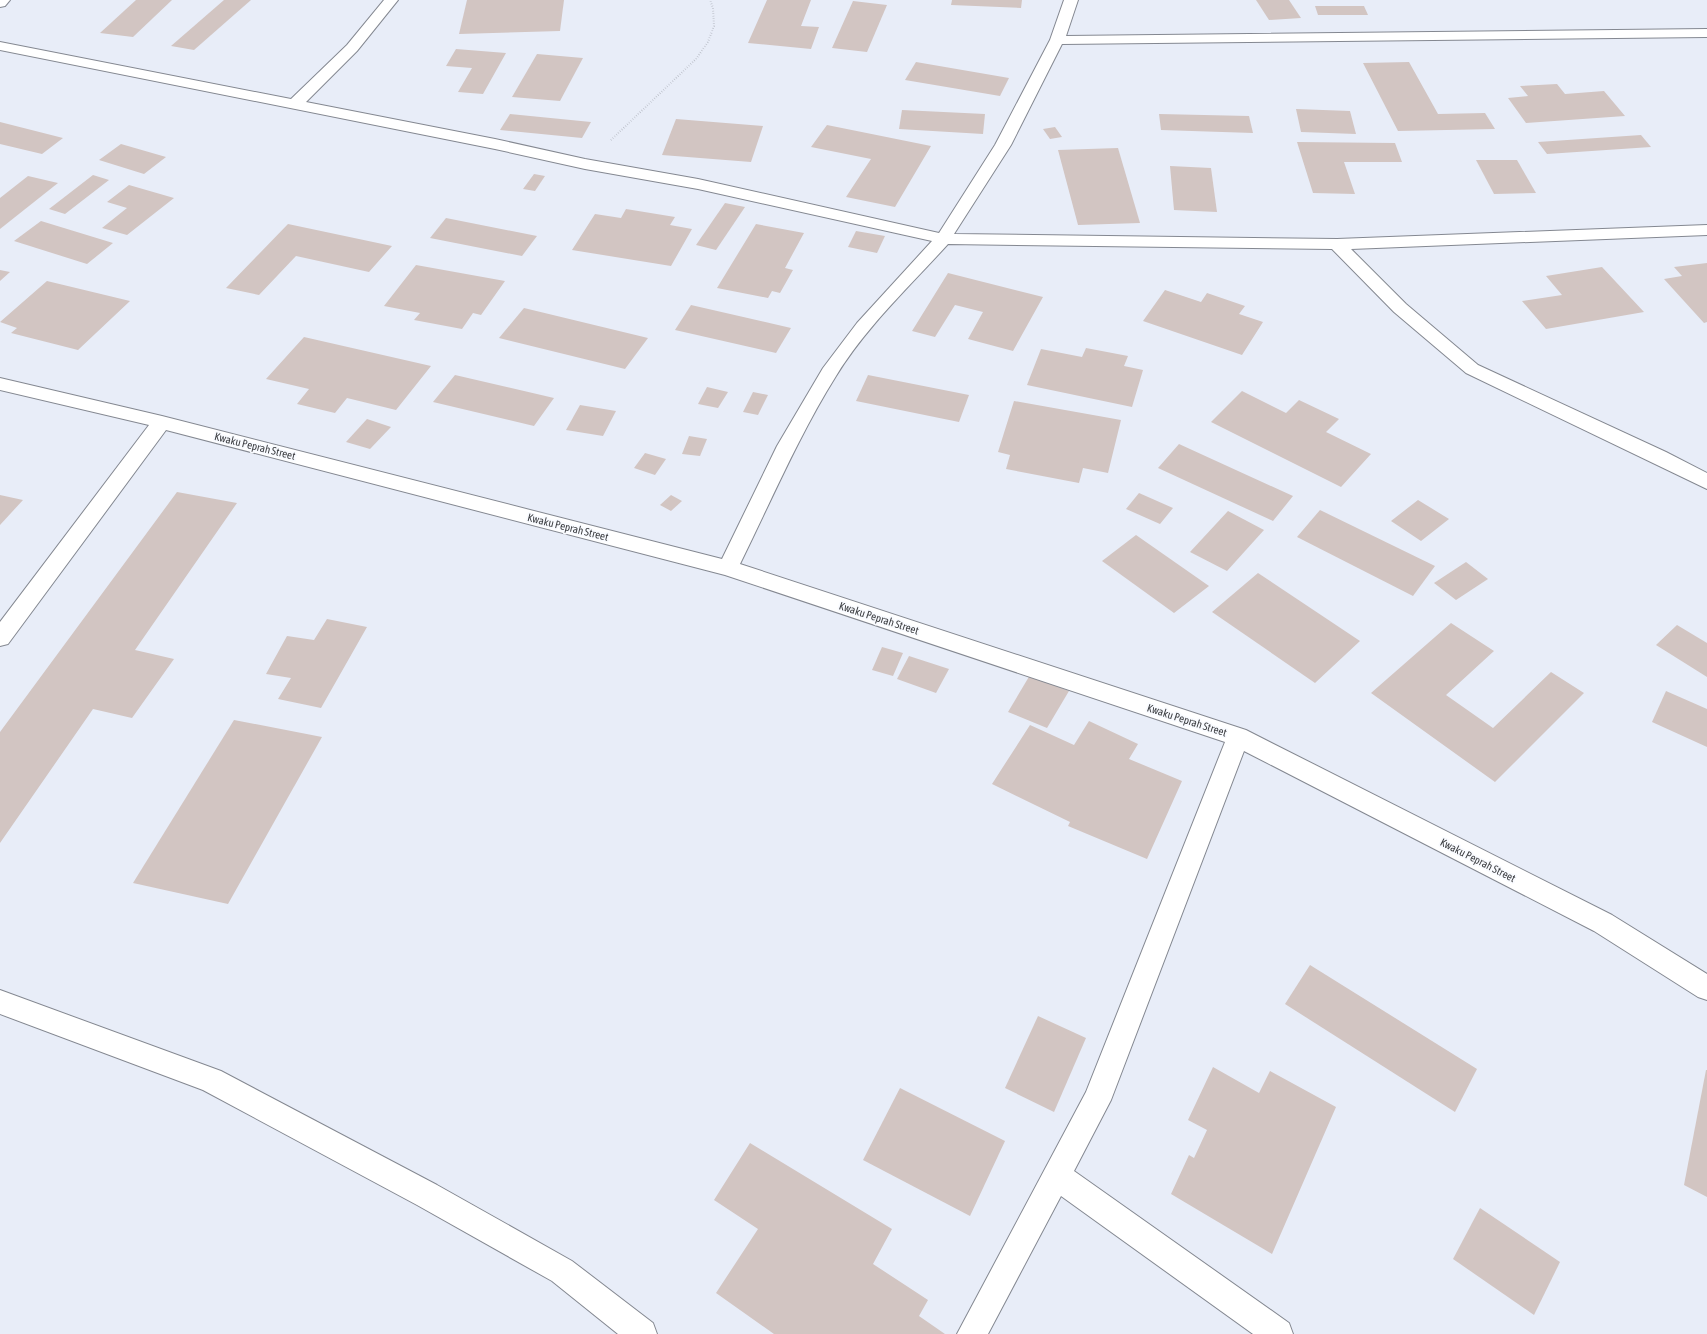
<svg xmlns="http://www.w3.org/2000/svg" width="1707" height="1334" viewBox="0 0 1707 1334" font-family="'Asap Condensed',sans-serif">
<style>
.building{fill:#d2c5c2}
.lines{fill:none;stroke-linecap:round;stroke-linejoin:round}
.minor-casing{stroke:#848891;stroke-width:2}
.path{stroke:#aeb2bb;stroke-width:2;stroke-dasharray:0.5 2;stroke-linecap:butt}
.minor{fill:#fff;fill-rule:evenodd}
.labels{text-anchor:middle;stroke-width:3.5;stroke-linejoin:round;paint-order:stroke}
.street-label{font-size:11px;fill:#3a3c40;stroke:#f9fbff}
</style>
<rect width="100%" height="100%" fill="#e8edf8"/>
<g class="building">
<path d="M136,0H172L133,37L100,33Z"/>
<path d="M224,0H251L194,50L171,46Z"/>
<path d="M467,0H564L560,31L459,34Z"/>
<path d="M767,0H811L801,26L819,27L811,49L748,43Z"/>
<path d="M952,0H1022L1021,8L951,5Z"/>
<path d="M1256,0H1289L1301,18L1269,20Z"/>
<path d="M853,1L887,5L867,52L832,48Z"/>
<path d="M1315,6H1364L1368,15H1318Z"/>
<path d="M456,49L506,53L483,94L458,92L472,68L446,66Z"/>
<path d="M537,54L583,58L560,101L512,97Z"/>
<path d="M916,62L1009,78L1000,96L905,80Z"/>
<path d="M1409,62L1438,114L1485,113L1495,129L1398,131L1363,63Z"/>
<path d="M1557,84L1565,94L1604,91L1625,116L1526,123L1508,98L1528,96L1520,86Z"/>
<path d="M1296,109L1350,111L1356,134L1301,132Z"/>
<path d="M902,110L985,114L983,134L899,129Z"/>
<path d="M510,114L591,122L582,138L500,130Z"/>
<path d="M1159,114L1249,116L1253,133L1161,130Z"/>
<path d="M676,119L763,126L751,162L662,155Z"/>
<path d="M0,122L63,138L42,154L0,144Z"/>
<path d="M827,125L931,146L895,207L846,197L871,159L811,147Z"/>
<path d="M1055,127L1062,137L1050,139L1043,129Z"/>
<path d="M1641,135L1651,147L1547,154L1538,142Z"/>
<path d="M1297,142L1395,143L1402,162H1344L1355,194L1313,193Z"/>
<path d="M121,144L166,157L144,174L99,160Z"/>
<path d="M1118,148L1140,223L1078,225L1058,150Z"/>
<path d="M1476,160H1517L1536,193L1494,194Z"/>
<path d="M1170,166L1211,168L1217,212L1174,210Z"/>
<path d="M534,174L545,176L535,191L523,189Z"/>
<path d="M93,175L109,180L65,214L49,209Z"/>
<path d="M28,176L58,183L0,229V198Z"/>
<path d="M129,185L174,198L127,235L102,228L127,208L107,202Z"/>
<path d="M725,203L745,207L716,250L696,245Z"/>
<path d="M626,209L675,217L670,225L692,229L671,266L572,250L595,214L621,218Z"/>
<path d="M446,218L537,236L522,256L430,238Z"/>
<path d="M41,221L113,243L87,264L14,241Z"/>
<path d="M288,224L392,246L369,272L296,256L259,295L226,288Z"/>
<path d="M756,224L804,233L785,268L793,270L780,293L772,291L768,298L717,288Z"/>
<path d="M856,231L885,236L877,253L848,247Z"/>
<path d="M1707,263V322L1704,323L1664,279L1682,276L1674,267Z"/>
<path d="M416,265L505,281L481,315L473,313L462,329L414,320L420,313L384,306Z"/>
<path d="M1602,267L1644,312L1546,329L1522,301L1562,295L1546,276Z"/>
<path d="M0,270L10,272L0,281Z"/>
<path d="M948,273L1043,297L1013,351L968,339L983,312L955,305L935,337L912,331Z"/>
<path d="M47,281L130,301L78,350L11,333L17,328L0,322Z"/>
<path d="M1165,290L1201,302L1207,293L1245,306L1239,314L1263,322L1242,355L1143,321Z"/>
<path d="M691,305L791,328L776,353L675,330Z"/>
<path d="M524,308L648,338L625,369L499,338Z"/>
<path d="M304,337L431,366L396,410L347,398L335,413L297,404L309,389L266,379Z"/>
<path d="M1086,348L1128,356L1124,366L1143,370L1132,407L1027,385L1041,349L1082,357Z"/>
<path d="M455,375L554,398L534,426L433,402Z"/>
<path d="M868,375L969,395L959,422L856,401Z"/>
<path d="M707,387L728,392L718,408L698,404Z"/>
<path d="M1242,391L1286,413L1299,400L1339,419L1326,432L1371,454L1341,487L1211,422Z"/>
<path d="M753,392L768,395L758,415L743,412Z"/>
<path d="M1014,401L1121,420L1108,473L1083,468L1079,483L1006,469L1010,455L998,452Z"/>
<path d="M580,405L616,411L603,436L566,430Z"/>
<path d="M367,419L391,427L370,449L346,442Z"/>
<path d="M689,436L707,439L700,456L682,454Z"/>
<path d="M1179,444L1293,496L1273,521L1158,468Z"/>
<path d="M645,453L666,459L655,475L634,468Z"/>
<path d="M177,492L237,503L135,650L174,659L132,718L93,709L0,843V732Z"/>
<path d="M1139,493L1173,508L1160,524L1126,509Z"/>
<path d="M0,495L23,500L0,525Z"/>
<path d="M671,495L682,501L671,511L660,505Z"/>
<path d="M1418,500L1449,519L1421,541L1391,521Z"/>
<path d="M1320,510L1435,566L1413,596L1297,537Z"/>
<path d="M1228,511L1264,530L1227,571L1190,552Z"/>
<path d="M1136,535L1209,586L1174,613L1102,561Z"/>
<path d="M1466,562L1488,579L1456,600L1434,583Z"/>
<path d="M1258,573L1360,641L1315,683L1212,612Z"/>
<path d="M327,619L367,627L321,708L278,699L291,678L266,674L287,636L314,640Z"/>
<path d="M1451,623L1494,651L1446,695L1493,728L1551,672L1584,693L1495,782L1371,693Z"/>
<path d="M1677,625L1707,643V677L1656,645Z"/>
<path d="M882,647L903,653L893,676L872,670Z"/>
<path d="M909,656L949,669L936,693L897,679Z"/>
<path d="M1030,675L1069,691L1047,728L1008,712Z"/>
<path d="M1666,691L1707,709V747L1652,722Z"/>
<path d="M234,720L322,737L228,904L133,883Z"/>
<path d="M1089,721L1138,744L1129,759L1182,781L1147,859L1068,826L1070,822L992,784L1030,725L1074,745Z"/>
<path d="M1310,965L1477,1069L1455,1112L1285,1004Z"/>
<path d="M1038,1016L1086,1038L1054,1112L1005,1088Z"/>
<path d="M1213,1067L1259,1093L1270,1071L1336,1107L1272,1254L1171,1194L1189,1155L1194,1158L1207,1130L1188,1120Z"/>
<path d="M1706,1070H1707V1197L1684,1185Z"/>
<path d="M900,1088L1005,1141L970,1216L863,1160Z"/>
<path d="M750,1143L892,1229L873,1264L928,1300L919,1316L945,1334H774L716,1293L758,1229L714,1200Z"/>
<path d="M1480,1208L1560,1262L1534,1315L1453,1259Z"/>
</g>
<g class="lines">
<g class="minor-casing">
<g id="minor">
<path d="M0,0H10L5,6L0,7Z"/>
<path d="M384,0H398L357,51L306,102L495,139L585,159L698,179L939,233L995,145L1050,40L1064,0H1078L1066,36L1707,29V37L1062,44L1011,145L954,234L1337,239L1707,225V235L1351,249L1406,304L1478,365L1666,452L1707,473V489L1466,373L1394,312L1332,249L948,244C910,286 866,327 836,376C799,435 771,501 740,564L1246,730L1612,915L1707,974V1000L1698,997L1594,931L1244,751L1111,1100L1074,1171L1289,1323L1293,1334H1253L1061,1196L988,1334H957L1086,1092L1225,742L725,575L166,430L8,644L0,646V622L149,425L0,390V378L162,416L722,559L777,446L823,368L857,323L932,241L698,189L585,169L495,149L0,50V42L291,99L347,45Z"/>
<path d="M0,990L221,1071L437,1185L572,1261L653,1323L657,1334H618L552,1281L417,1205L203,1090L0,1014Z"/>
</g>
</g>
<path class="path" d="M611,140L696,59L708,42L714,26L713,8L710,0"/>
<use href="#minor" class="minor"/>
</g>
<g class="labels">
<g class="street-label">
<text transform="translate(255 446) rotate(14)" y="4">Kwaku Peprah Street</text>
<text transform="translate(568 527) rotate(14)" y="4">Kwaku Peprah Street</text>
<text transform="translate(879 618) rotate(18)" y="4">Kwaku Peprah Street</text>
<text transform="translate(1187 720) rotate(18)" y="4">Kwaku Peprah Street</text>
<text transform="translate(1478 860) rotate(27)" y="4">Kwaku Peprah Street</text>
</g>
</g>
</svg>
